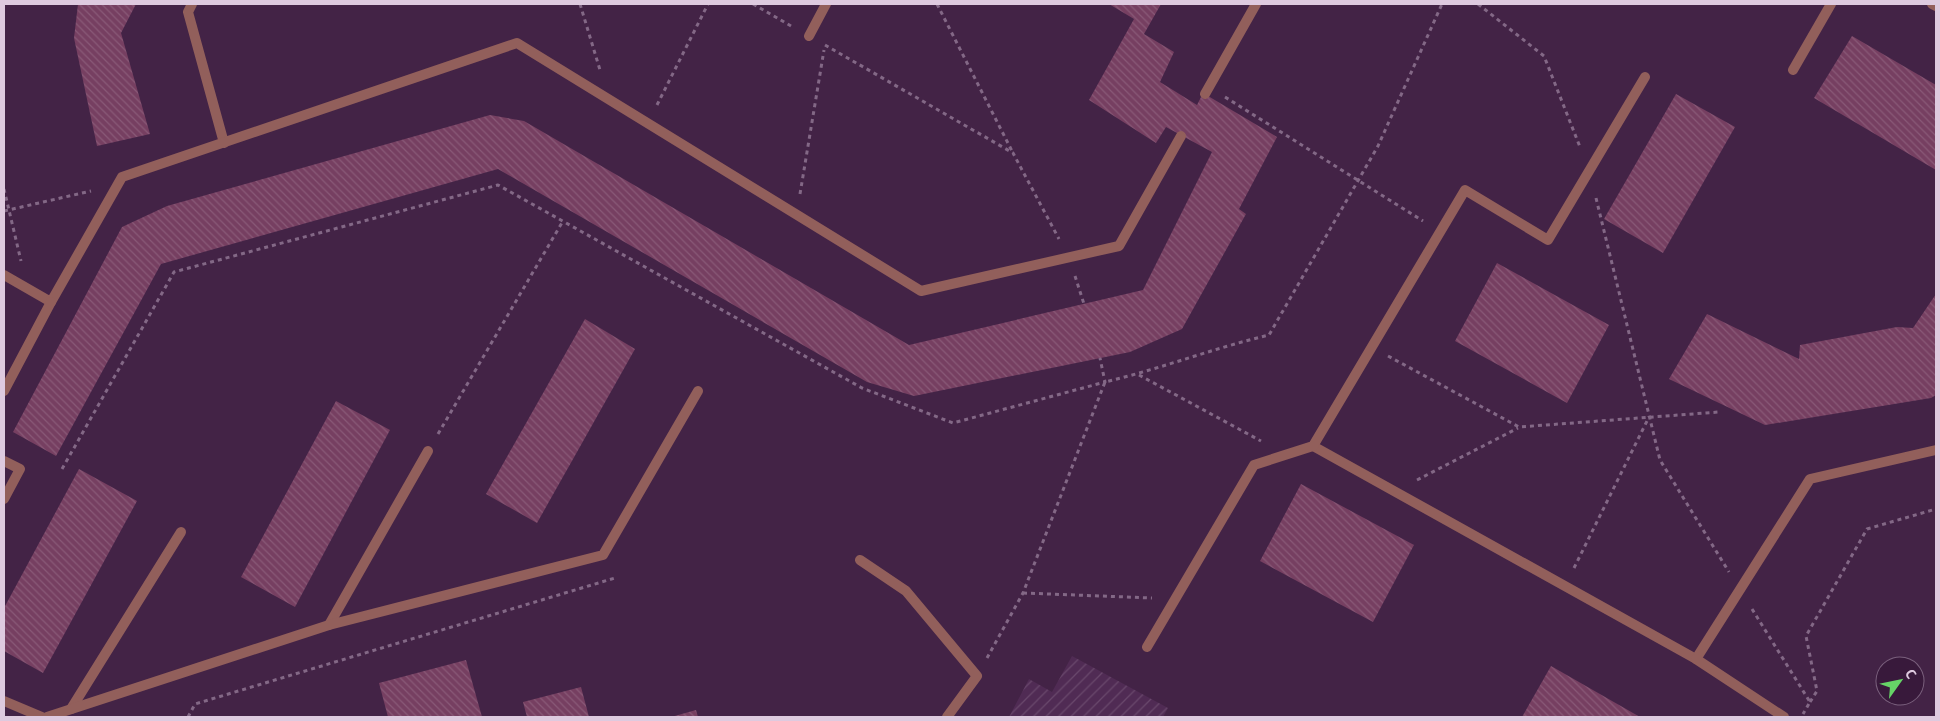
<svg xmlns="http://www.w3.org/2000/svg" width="1940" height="721" viewBox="0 0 1940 721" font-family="'PT Sans',sans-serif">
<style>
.industrial{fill:url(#industrial-furrows)}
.building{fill:url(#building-back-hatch)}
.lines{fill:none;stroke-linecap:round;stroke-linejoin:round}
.path{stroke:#836886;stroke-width:3;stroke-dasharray:4 4;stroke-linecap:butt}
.service{stroke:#925f5b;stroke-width:10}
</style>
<defs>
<pattern id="industrial-furrows" width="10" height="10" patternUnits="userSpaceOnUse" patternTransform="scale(1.25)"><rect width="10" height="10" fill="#502b54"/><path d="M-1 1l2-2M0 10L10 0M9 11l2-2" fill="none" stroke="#69486c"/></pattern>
<pattern id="building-back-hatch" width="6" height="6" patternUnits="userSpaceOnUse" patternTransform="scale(1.25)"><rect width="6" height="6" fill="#763f61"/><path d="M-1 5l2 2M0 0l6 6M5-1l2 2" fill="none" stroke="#895977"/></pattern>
</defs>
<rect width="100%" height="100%" fill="#432346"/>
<path class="industrial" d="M1072,656L1168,708L1163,717H1009L1029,679L1052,692Z"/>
<g class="building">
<path d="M78,4H136L121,33L150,134L97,146L74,38Z"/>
<path d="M1109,4H1161L1144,34L1174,52L1160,82L1197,105L1203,93L1277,137L1239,209L1246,214L1182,329L1130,352L914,396L867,382L498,169L161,264L56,456L13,432L122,227L167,206L490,115L524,121L909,345L1143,290L1212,152L1166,127L1156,143L1089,100L1134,19Z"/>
<path d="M1852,36L1936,85V170L1814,98Z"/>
<path d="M1676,94L1735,127L1663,253L1604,219Z"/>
<path d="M1497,263L1609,325L1567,403L1455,341Z"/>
<path d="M1936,294V395L1931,398L1765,425L1669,379L1707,314L1799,359L1800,345L1897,327L1913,328Z"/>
<path d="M585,319L635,349L537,523L486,494Z"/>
<path d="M336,401L390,430L295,607L241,577Z"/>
<path d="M79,469L137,501L43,673L4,651V608Z"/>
<path d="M1301,484L1414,545L1373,622L1260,561Z"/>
<path d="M466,660L482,717H388L379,683Z"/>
<path d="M1551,666L1640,717H1522Z"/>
<path d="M581,687L589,717H527L523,702Z"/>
<path d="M696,710L698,717H671Z"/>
</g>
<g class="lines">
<g class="path">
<path d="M580,4L600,70"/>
<path d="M753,4L791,26"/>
<path d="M937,4L1013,153"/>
<path d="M1478,4L1544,56L1580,147"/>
<path d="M825,45L1013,153L1059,239"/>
<path d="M1225,97L1423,221"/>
<path d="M657,105L708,4"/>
<path d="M4,189L21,261"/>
<path d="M800,194L824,50"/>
<path d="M1596,198L1660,460L1729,572"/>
<path d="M4,211L91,191"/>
<path d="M1075,276L1084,304"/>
<path d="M1388,356L1519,427L1719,412"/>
<path d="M1139,375L1261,441"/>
<path d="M438,434L563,221"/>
<path d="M62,469L174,272L498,185L862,388L953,423L1105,382L1100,358"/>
<path d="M1417,480L1518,428"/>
<path d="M1574,568L1649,417"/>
<path d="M1023,593L1152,598"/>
<path d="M1752,609L1810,702L1803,714"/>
<path d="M987,658L1023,593L1105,382C1160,369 1214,348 1269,335L1378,146L1442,4"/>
<path d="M1810,702L1817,691L1806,636L1867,529L1936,509"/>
<path d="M188,717L195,704L615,578"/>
</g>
<g class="service">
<path d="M192,4L188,12L224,143"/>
<path d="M1932,4L1936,6"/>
<path d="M809,36L826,4"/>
<path d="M1793,70L1831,4"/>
<path d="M1205,94L1256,4"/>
<path d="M4,275L51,302L122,177L517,43L921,291L1119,246L1181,136"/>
<path d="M4,391L51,302"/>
<path d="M1313,446L1696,659L1810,479L1936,450"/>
<path d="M4,461L20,469L4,499"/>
<path d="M860,560L906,591L977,676L947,717"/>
<path d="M329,625L428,451"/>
<path d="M1147,647L1254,465L1313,446L1465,190L1548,240L1645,77"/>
<path d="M1696,659L1784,717"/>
<path d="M4,701L42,717"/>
<path d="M71,709L181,532"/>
<path d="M47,717L329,625L603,555L698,391"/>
</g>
</g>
<rect width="1940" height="721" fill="none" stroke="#decadf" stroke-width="10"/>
<g transform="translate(1900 681) rotate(57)"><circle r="24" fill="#38193b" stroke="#7a607d"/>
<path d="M0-4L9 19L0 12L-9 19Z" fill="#66d467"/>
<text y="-8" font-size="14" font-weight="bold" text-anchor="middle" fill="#decadf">С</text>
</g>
</svg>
